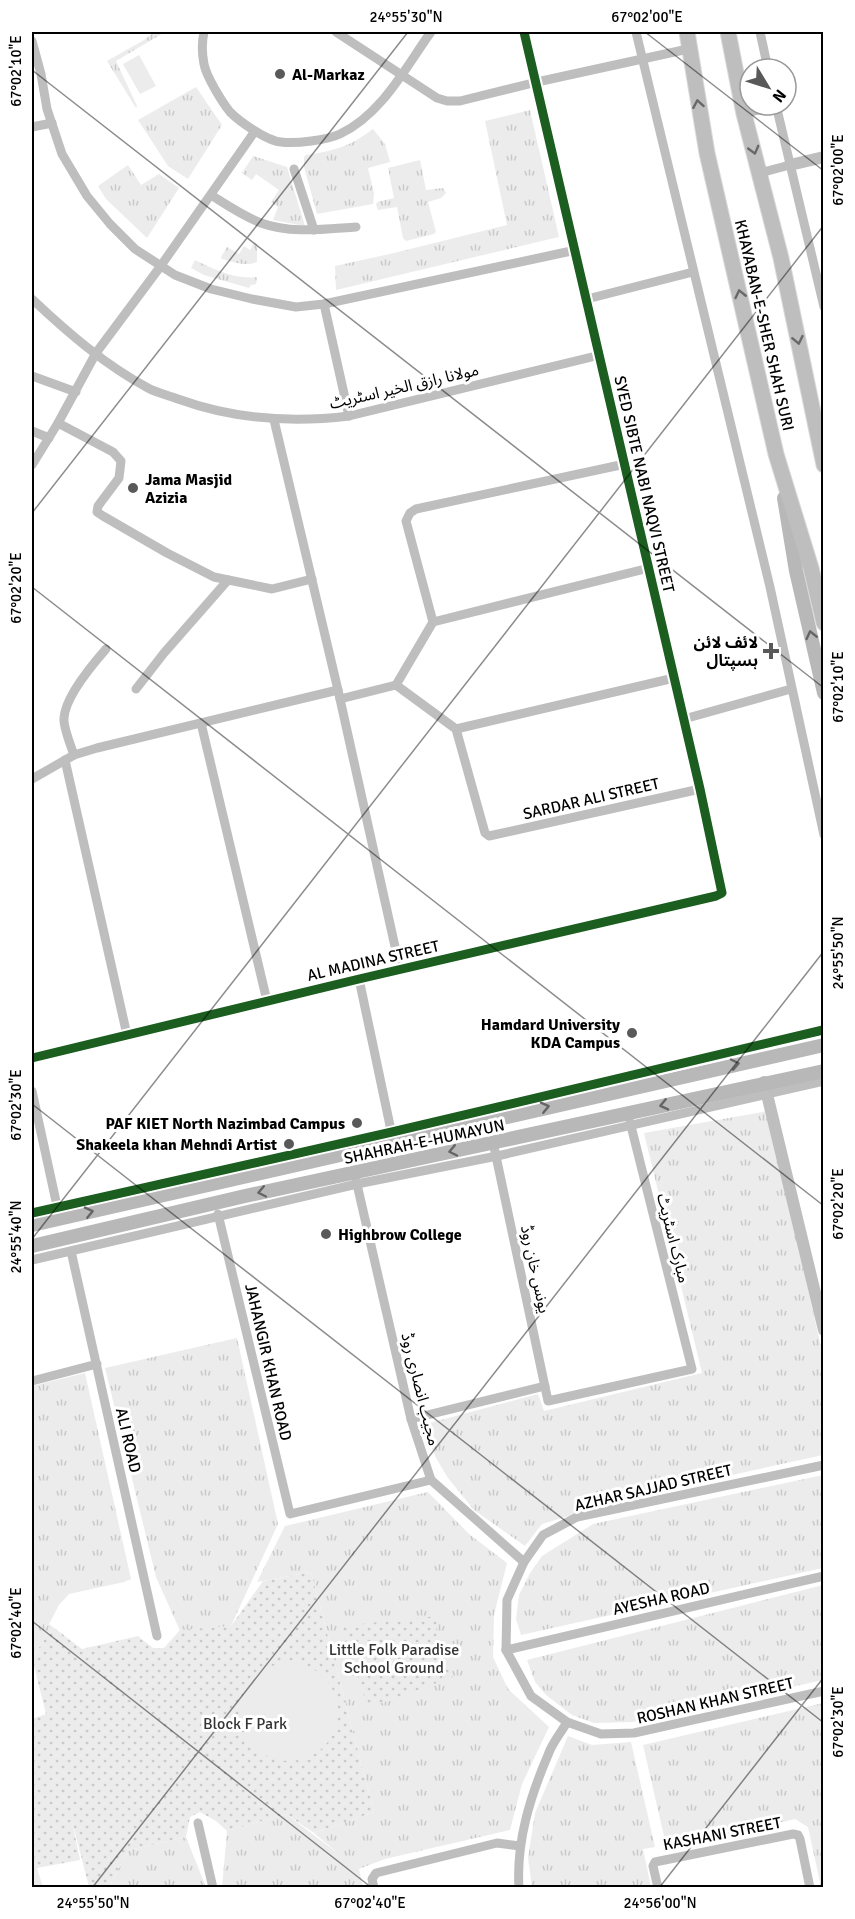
<svg xmlns="http://www.w3.org/2000/svg" width="855" height="1919" viewBox="0 0 855 1919" font-family="Signika,'Noto Sans Arabic',sans-serif">
<style>
.grass{fill:url(#grass-tufts)}
.park{fill:url(#park-dots)}
.pitch{fill:#ececec}
.lines{fill:none;stroke-linecap:round;stroke-linejoin:round}
.primary-casing{stroke:#dbdbdb;stroke-width:17}
.minor{stroke:#bebebe;stroke-width:9}
.tertiary{stroke:#bebebe;stroke-width:12}
.secondary{stroke:#b8b8b8;stroke-width:14}
.primary{stroke:#bebebe;stroke-width:15}
.cycleway-casing{stroke:#fff;stroke-width:13}
.cycleway{stroke:#1b5e20;stroke-width:9}
.oneway{stroke:#686868}
.oneway2{stroke:#656565}
.ticks{fill:none;stroke:#000;stroke-width:1.5;stroke-opacity:0.45}
.poi-dot{fill:#595959;stroke:#fff;stroke-width:2}
.labels{text-anchor:middle;stroke-width:6;stroke-linejoin:round;paint-order:stroke}
.poi-label{font-size:16px;font-weight:bold;fill:#000;stroke:#fff;text-anchor:end}
.street-label{font-size:16px;fill:#000;stroke:#fff}
.park-label{font-size:16px;fill:#333;stroke:#fff}
.neatline{fill:none;stroke:#000;stroke-width:2}
.ticks-label{font-size:15px;text-anchor:middle;fill:#000}
</style>
<defs>
<pattern id="grass-tufts" width="24" height="20" patternUnits="userSpaceOnUse" patternTransform="scale(1.5)"><rect width="24" height="20" fill="#ececec"/><path d="M3 7l-1-3M5 7V3M7 7l1-3M15 17l-1-3M17 17v-4M19 17l1-3" fill="none" stroke="#c9c9c9"/></pattern>
<pattern id="park-dots" width="8" height="8" patternUnits="userSpaceOnUse" patternTransform="scale(1.5)"><rect width="8" height="8" fill="#ececec"/><path d="M2 2h.1M6 6h.1" fill="none" stroke="#c9c9c9" stroke-width="1.8" stroke-linecap="round"/></pattern>
</defs>
<rect width="100%" height="100%" fill="#fff"/>
<g class="grass">
<path d="M154,32H165L116,61L137,106L136,108L107,61L144,40Z"/>
<path d="M196,87L222,125L188,179L168,166L138,120Z"/>
<path d="M530,110L559,237L336,290L335,266L394,253L507,225L485,121Z"/>
<path d="M373,129L385,144L390,162L368,168L374,193L373,204L317,214L304,167V157L306,155C334,151 351,146 373,129Z"/>
<path d="M253,156L287,167L305,226L273,220L278,207L271,202L279,190L256,174L252,180L242,173Z"/>
<path d="M420,160L426,190L443,188L446,193L441,198L428,202L436,232L434,234L406,241L403,238L397,207L378,210L376,205L377,202L394,198L388,168Z"/>
<path d="M128,165L141,185L159,174L179,188L147,238L106,199L98,186Z"/>
<path d="M255,242L257,244V262C246,267 233,262 222,259L221,257L227,247L239,254L244,246L250,250Z"/>
<path d="M195,260C213,269 236,280 257,277L256,284L251,285L249,288L204,275L191,268Z"/>
<path d="M768,1111L823,1356V1455L636,1496L542,1524L525,1546L474,1510L448,1478L436,1458L422,1425L538,1394L544,1411L702,1373L644,1133Z"/>
<path d="M237,1338L278,1524L231,1626L181,1633L156,1577L105,1368Z"/>
<path d="M85,1373L131,1579L124,1582L69,1594L59,1605L49,1624L53,1627L32,1658V1386Z"/>
<path d="M823,1475V1568L521,1635L516,1619L519,1595L530,1573L542,1556L593,1524Z"/>
<path d="M428,1492L469,1534L507,1563L494,1615L493,1657L508,1689L549,1727L522,1784L510,1830L385,1859L359,1869L363,1887L222,1888L227,1831L286,1814L339,1854L314,1833L374,1812L311,1572L257,1582L285,1526Z"/>
<path d="M823,1585V1680L633,1722L594,1723L572,1715L546,1695L535,1682L527,1660Z"/>
<path d="M823,1703V1887H821L808,1827L795,1819L667,1849L643,1745Z"/>
<path d="M568,1736L592,1745L631,1742L655,1847L643,1849L651,1887H532L528,1858L535,1813Z"/>
<path d="M186,1837L206,1887L108,1888L129,1850Z"/>
<path d="M35,1862L43,1887H32V1863Z"/>
</g>
<g class="park">
<path d="M311,1572L374,1812L314,1833L286,1814L227,1831L216,1821L200,1812L190,1817L186,1837L129,1850L108,1888L89,1887L72,1821L80,1860L32,1869V1719L46,1714L32,1658L53,1627L82,1649L138,1636L153,1648H164L180,1630L231,1626L263,1581Z"/>
<path d="M437,1616C434,1641 440,1656 453,1677L368,1708L341,1626Z"/>
</g>
<g class="pitch">
<path d="M139,55L156,86L140,94L123,64Z"/>
<circle cx="289" cy="1712" r="49"/>
</g>
<g class="lines">
<g class="primary-casing">
<g id="primary">
<path d="M687,32L707,153L776,454L811,568L824,623"/>
<path d="M728,32L744,114L781,258L824,465"/>
</g>
</g>
<g class="minor">
<path d="M204,32C202,41 202,54 204,64C206,76 222,102 230,112C240,122 267,141 281,142C296,144 327,140 340,134C382,114 405,68 431,32"/>
<path d="M336,32L437,98L447,101H460L537,82L688,49"/>
<path d="M636,32L770,587L824,835"/>
<path d="M760,32L768,69"/>
<path d="M32,41L41,74L47,109L62,154L87,196L110,224L135,249L175,275L211,289L252,299L296,307L324,304L576,250"/>
<path d="M776,105L824,307"/>
<path d="M744,114L776,105"/>
<path d="M32,127L52,123"/>
<path d="M294,169L314,230"/>
<path d="M760,173L790,165"/>
<path d="M211,195C227,205 243,216 261,223C291,234 325,229 356,227"/>
<path d="M32,299C67,332 105,365 148,388C157,393 168,395 178,399C233,419 291,423 349,416L600,355"/>
<path d="M587,299L693,272"/>
<path d="M324,304L349,416"/>
<path d="M32,376L76,392"/>
<path d="M274,420L338,690L400,969"/>
<path d="M58,423L113,452L121,461L119,478L98,506L97,512L103,516L167,553L214,577L272,589L312,579"/>
<path d="M32,431L49,438"/>
<path d="M32,465L58,423L96,353L160,267L255,131"/>
<path d="M433,622L406,521L410,513L416,509L625,464"/>
<path d="M396,685L456,729L674,678"/>
<path d="M136,689L164,653L228,580"/>
<path d="M340,699L396,685L433,622L649,568"/>
<path d="M684,719L791,689"/>
<path d="M201,723L267,1001"/>
<path d="M456,729L485,833L489,836L700,789"/>
<path d="M74,755C71,746 63,727 64,718C65,697 92,665 106,649"/>
<path d="M65,760L127,1035"/>
<path d="M32,779L74,755L97,748L338,690"/>
<path d="M359,979L392,1135"/>
<path d="M32,1058L359,979L716,896L722,893L700,789L524,32"/>
<path d="M32,1091L57,1206"/>
<path d="M493,1142L548,1401L692,1369L630,1122"/>
<path d="M356,1180L411,1419L431,1480L524,1562"/>
<path d="M32,1213L392,1132L823,1030L824,1031"/>
<path d="M218,1214L290,1514L431,1480"/>
<path d="M71,1251L157,1636"/>
<path d="M32,1260L357,1184L497,1156L824,1081"/>
<path d="M32,1381L97,1364"/>
<path d="M411,1419L545,1386"/>
<path d="M506,1650L507,1600L524,1562L543,1535L577,1517L824,1465"/>
<path d="M506,1650L531,1696L567,1722L601,1734L634,1733L824,1691"/>
<path d="M506,1650L824,1576"/>
<path d="M198,1823L213,1888"/>
<path d="M374,1888L372,1879L376,1873L497,1843L520,1846"/>
<path d="M519,1888C516,1842 530,1797 548,1755C552,1743 561,1733 567,1722"/>
<path d="M658,1888L653,1866L655,1862L793,1834L798,1835L800,1839L810,1888"/>
</g>
<g class="tertiary">
<path d="M790,165L824,157"/>
<path d="M764,1082L824,1330"/>
</g>
<g class="secondary">
<path d="M784,498L796,571L824,693"/>
<path d="M32,1225L824,1045"/>
<path d="M32,1246L245,1196L824,1071"/>
</g>
<use href="#primary" class="primary"/>
<g class="cycleway-casing">
<g id="cycleway">
<path d="M32,1058L359,979L716,896L722,893L700,789L524,32"/>
<path d="M32,1213L392,1132L823,1030L824,1031"/>
</g>
</g>
<use href="#cycleway" class="cycleway"/>
</g>
<defs><path id="oneway-chevron" d="M-2-3.5L2.5 0L-2 3.5" fill="none" stroke-width="1.6" stroke-linecap="round" stroke-linejoin="round" transform="scale(1.5)"/></defs>
<g class="oneway">
<use href="#oneway-chevron" transform="translate(698 104) rotate(-100)"/>
<use href="#oneway-chevron" transform="translate(754 150) rotate(75)"/>
<use href="#oneway-chevron" transform="translate(740 294) rotate(-103)"/>
<use href="#oneway-chevron" transform="translate(798 340) rotate(78)"/>
</g>
<g class="oneway2">
<use href="#oneway-chevron" transform="translate(811 635) rotate(-103)"/>
<use href="#oneway-chevron" transform="translate(735 1064) rotate(-12)"/>
<use href="#oneway-chevron" transform="translate(664 1105) rotate(167)"/>
<use href="#oneway-chevron" transform="translate(545 1107) rotate(-13)"/>
<use href="#oneway-chevron" transform="translate(453 1151) rotate(168)"/>
<use href="#oneway-chevron" transform="translate(262 1192) rotate(168)"/>
<use href="#oneway-chevron" transform="translate(89 1212) rotate(-13)"/>
</g>
<path class="ticks" d="M645,32L824,171M32,70L824,688M32,513L408,32M32,587L824,1206M32,1104L824,1723M32,1239L824,225M32,1621L372,1888M92,1888L824,951M659,1888L824,1677"/>
<g class="poi-dot">
<circle cx="280" cy="74" r="6"/>
<circle cx="133" cy="488" r="6"/>
<path d="M768 642h6v6h6v6h-6v6h-6v-6h-6v-6h6z"/>
<circle cx="632" cy="1033" r="6"/>
<circle cx="357" cy="1123" r="6"/>
<circle cx="289" cy="1144" r="6"/>
<circle cx="326" cy="1234" r="6"/>
</g>
<g class="labels">
<g class="poi-label">
<text x="292" y="80" text-anchor="start">Al-Markaz</text>
<text x="145" y="485" text-anchor="start">Jama Masjid<tspan x="145" dy="18">Azizia</tspan></text>
<text x="758" y="648">لائف لائن<tspan x="758" dy="18">ہسپتال</tspan></text>
<text x="620" y="1030">Hamdard University<tspan x="620" dy="18">KDA Campus</tspan></text>
<text x="345" y="1129">PAF KIET North Nazimbad Campus</text>
<text x="277" y="1150">Shakeela khan Mehndi Artist</text>
<text x="338" y="1240" text-anchor="start">Highbrow College</text>
</g>
<g class="street-label">
<text transform="translate(765 325) rotate(77)" y="6">KHAYABAN-E-SHER SHAH SURI</text>
<text transform="translate(404 386) rotate(-13)" y="6">مولانا رازق الخیر اسٹریٹ</text>
<text transform="translate(645 484) rotate(77)" y="6">SYED SIBTE NABI NAQVI STREET</text>
<text transform="translate(591 798) rotate(-13)" y="6">SARDAR ALI STREET</text>
<text transform="translate(373 960) rotate(-13)" y="6">AL MADINA STREET</text>
<text transform="translate(424 1141) rotate(-12)" y="6">SHAHRAH-E-HUMAYUN</text>
<text transform="translate(674 1238) rotate(76)" y="6">مبارک اسٹریٹ</text>
<text transform="translate(536 1269) rotate(78)" y="6">یونس خان روڈ</text>
<text transform="translate(269 1362) rotate(77)" y="6">JAHANGIR KHAN ROAD</text>
<text transform="translate(421 1389) rotate(76)" y="6">مجیب انصاری روڈ</text>
<text transform="translate(129 1440) rotate(77)" y="6">ALI ROAD</text>
<text transform="translate(653 1487) rotate(-13)" y="6">AZHAR SAJJAD STREET</text>
<text transform="translate(661 1598) rotate(-13)" y="6">AYESHA ROAD</text>
<text transform="translate(715 1700) rotate(-13)" y="6">ROSHAN KHAN STREET</text>
<text transform="translate(722 1833) rotate(-11)" y="6">KASHANI STREET</text>
</g>
<g class="park-label">
<text x="394" y="1655">Little Folk Paradise<tspan x="394" dy="18">School Ground</tspan></text>
<text x="245" y="1729">Block F Park</text>
</g>
</g>
<rect width="855" height="1919" fill="none" stroke="#ffffff" stroke-width="66"/>
<g transform="translate(768 87) rotate(128)"><circle r="28" fill="#ffffff" stroke="#999999" stroke-width="1.5"/>
<path d="M0-4.5L10 22L0 15L-10 22Z" fill="#595959"/>
<text y="-9" font-size="16" font-weight="bold" text-anchor="middle" fill="#000000">N</text>
</g>
<rect x="33" y="33" width="789" height="1853" class="neatline"/>
<g class="ticks-label">
<text x="406" y="22">24°55'30"N</text>
<text x="647" y="22">67°02'00"E</text>
<text transform="translate(16 71) rotate(-90)" y="5">67°02'10"E</text>
<text transform="translate(838 170) rotate(-90)" y="5">67°02'00"E</text>
<text transform="translate(16 588) rotate(-90)" y="5">67°02'20"E</text>
<text transform="translate(838 687) rotate(-90)" y="5">67°02'10"E</text>
<text transform="translate(838 953) rotate(-90)" y="5">24°55'50"N</text>
<text transform="translate(16 1105) rotate(-90)" y="5">67°02'30"E</text>
<text transform="translate(838 1204) rotate(-90)" y="5">67°02'20"E</text>
<text transform="translate(16 1237) rotate(-90)" y="5">24°55'40"N</text>
<text transform="translate(16 1623) rotate(-90)" y="5">67°02'40"E</text>
<text transform="translate(838 1722) rotate(-90)" y="5">67°02'30"E</text>
<text x="93" y="1908">24°55'50"N</text>
<text x="370" y="1908">67°02'40"E</text>
<text x="660" y="1908">24°56'00"N</text>
</g>
</svg>
